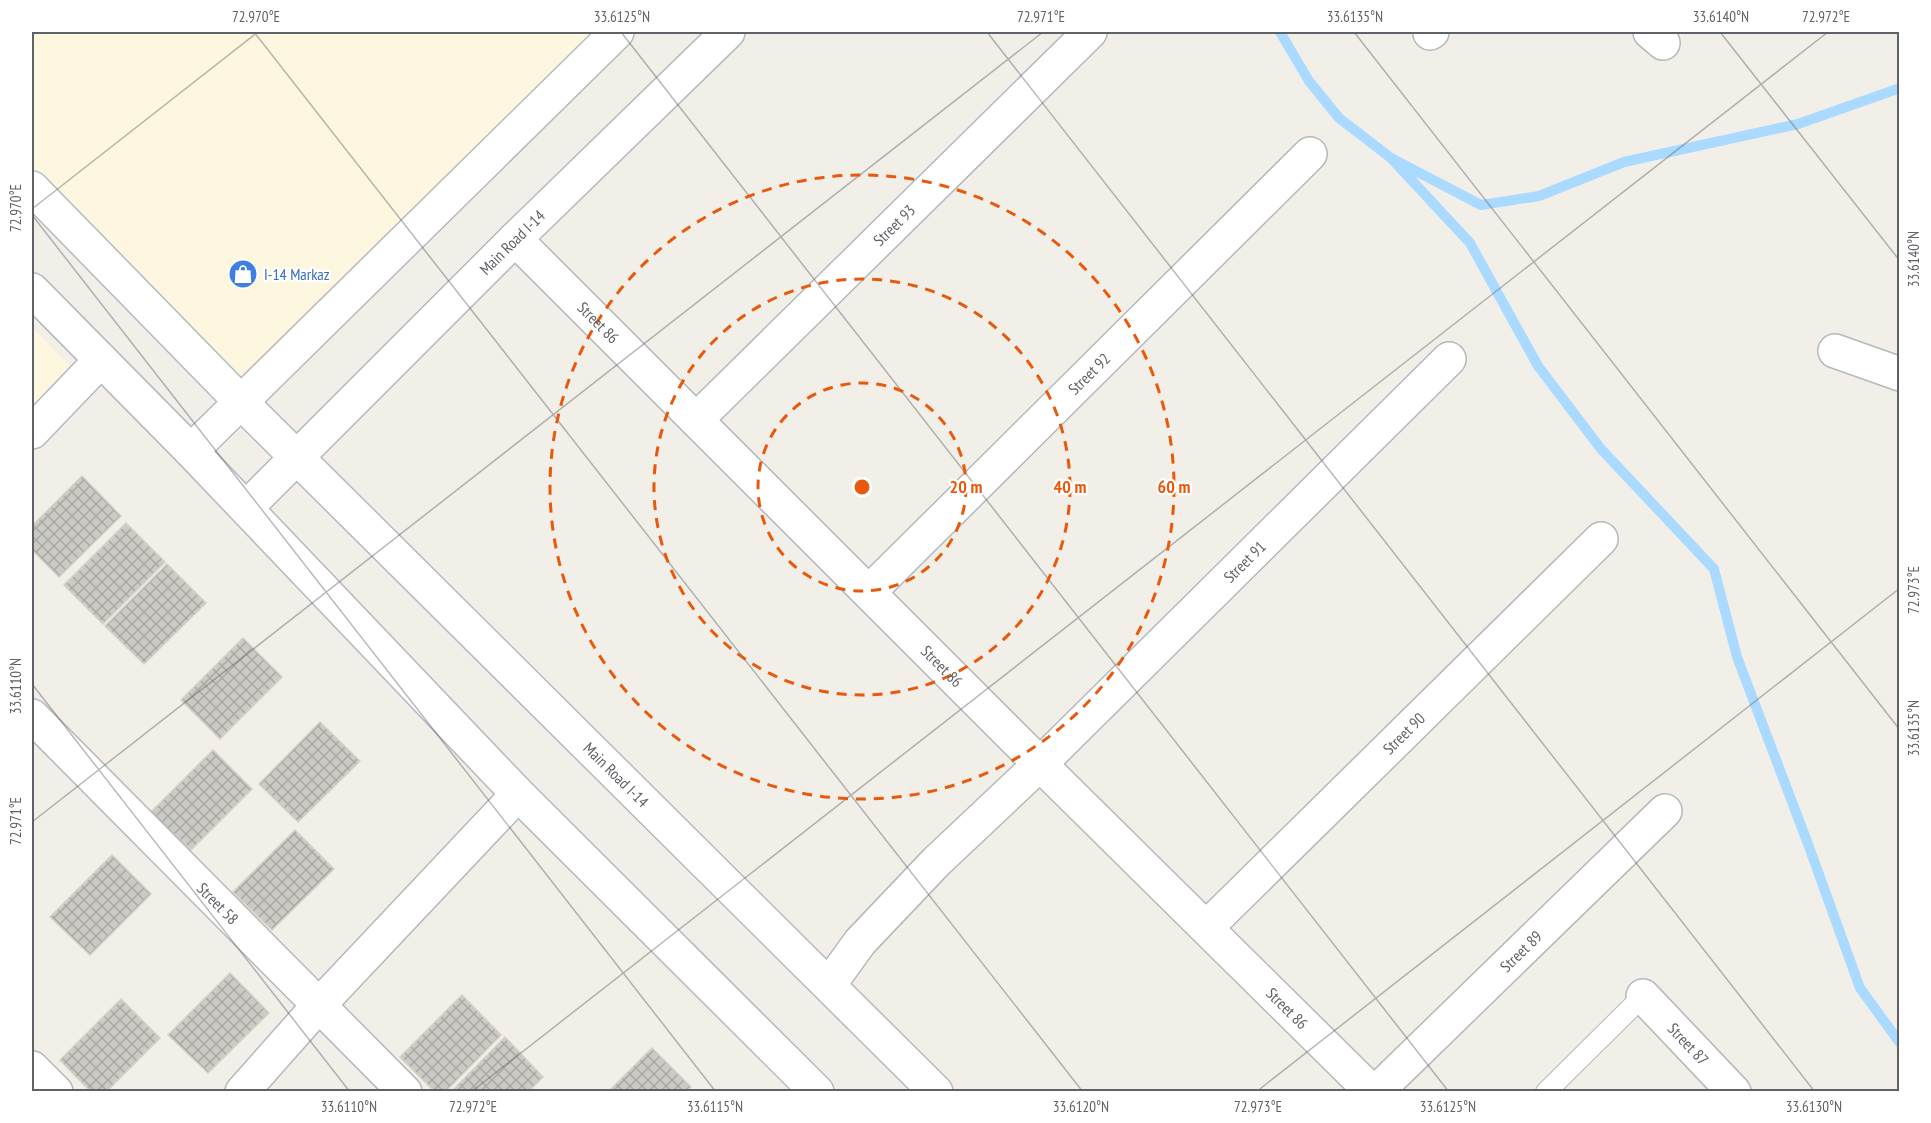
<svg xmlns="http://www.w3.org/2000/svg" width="1931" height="1123" viewBox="0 0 1931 1123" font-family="'PT Sans Narrow',sans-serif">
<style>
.commercial{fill:#fef7e0}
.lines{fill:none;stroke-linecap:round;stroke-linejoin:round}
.stream{stroke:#aadaff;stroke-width:10}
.building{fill:url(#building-cross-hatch);stroke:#d6d1c6;stroke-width:1.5}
.lane-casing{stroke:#b5b8bc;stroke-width:22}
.street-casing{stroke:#b5b8bc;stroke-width:36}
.secondary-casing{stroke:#b6babf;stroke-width:36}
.lane{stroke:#fff;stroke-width:20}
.street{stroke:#fff;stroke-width:33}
.secondary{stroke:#fff;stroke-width:33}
.ticks{fill:none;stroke:#5f6368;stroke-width:1.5;stroke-opacity:0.45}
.ring{fill:none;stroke:#e8590c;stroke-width:3;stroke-dasharray:10 8}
.labels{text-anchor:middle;stroke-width:4.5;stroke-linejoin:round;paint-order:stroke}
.street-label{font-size:16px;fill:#5f6368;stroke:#fff}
.shop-label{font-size:16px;fill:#366cbe;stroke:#fff;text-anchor:start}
.centre{fill:#e8590c;stroke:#fff;stroke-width:3}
.ring-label{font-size:18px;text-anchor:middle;font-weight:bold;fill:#e8590c;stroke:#fff;stroke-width:4.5;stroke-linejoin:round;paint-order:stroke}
.neatline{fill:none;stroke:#5f6368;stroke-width:2}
.ticks-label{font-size:15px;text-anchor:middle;fill:#5f6368}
</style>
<defs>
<pattern id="building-cross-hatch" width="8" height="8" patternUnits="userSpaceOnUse" patternTransform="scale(1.5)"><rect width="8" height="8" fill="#cccac5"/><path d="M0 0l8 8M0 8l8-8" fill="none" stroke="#a9a8a4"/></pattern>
</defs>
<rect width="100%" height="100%" fill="#f1efe8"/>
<g class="commercial">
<path d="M32,32H596L242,379L32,169Z"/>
<path d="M32,327L70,366L32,406Z"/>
</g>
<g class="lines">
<g class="stream">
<path d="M1280,32L1309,81L1339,118L1391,158L1481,205L1539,196L1624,162L1798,124L1900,88"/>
<path d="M1391,158L1470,243L1538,366L1601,449L1714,569L1737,657L1808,844L1860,988L1900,1043"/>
</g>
</g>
<g class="building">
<path d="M82,476L121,516L59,577L32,550V526Z"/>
<path d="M126,523L165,562L103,624L64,585Z"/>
<path d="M167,564L206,603L144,664L105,626Z"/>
<path d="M243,638L282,677L220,739L181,700Z"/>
<path d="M320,722L360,761L298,822L259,784Z"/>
<path d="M213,750L252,789L191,850L151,812Z"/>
<path d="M295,830L334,869L272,930L233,892Z"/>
<path d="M112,855L151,894L90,955L50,917Z"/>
<path d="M230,973L269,1013L208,1073L168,1035Z"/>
<path d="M462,995L501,1035L445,1092H435L400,1057Z"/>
<path d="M121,999L160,1038L106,1092H91L60,1060Z"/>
<path d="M505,1037L543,1077L528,1092H451Z"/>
<path d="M652,1048L691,1087L686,1092H608Z"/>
</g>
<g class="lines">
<g class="lane-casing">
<path id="lane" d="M1546,1092L1643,996"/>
</g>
<g class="street-casing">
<g id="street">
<path d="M1650,32L1663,43"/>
<path d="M1430,33L1432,32"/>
<path id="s1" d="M515,239L1040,764L1372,1092"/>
<path d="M1835,351L1900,374"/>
<path id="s2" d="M696,420L1090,32"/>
<path id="s3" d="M869,592L1310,154"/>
<path id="s4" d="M32,716L405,1092"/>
<path id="s5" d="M1207,927L1601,539"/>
<path id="s6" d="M829,985L860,942L936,862L1040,764L1449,359"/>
<path id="s7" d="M1643,996L1734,1092"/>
<path d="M32,1068L56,1092"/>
<path d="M242,1092L319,1005L518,794"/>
<path id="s8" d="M1376,1092L1665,811"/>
</g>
</g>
<g class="secondary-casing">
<g id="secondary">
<path id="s9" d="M32,188L242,403L936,1092"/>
<path d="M32,290L191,451L518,794L817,1092"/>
<path d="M32,432L101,360"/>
<path d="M191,451L617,32"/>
<path id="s10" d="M246,508L515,239L728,32"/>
</g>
</g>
<use href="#lane" class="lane"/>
<use href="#street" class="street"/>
<use href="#secondary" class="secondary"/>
</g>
<path class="ticks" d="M254,32L1083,1092M621,32L1449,1092M987,32L1815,1092M1354,32L1900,730M1720,32L1900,261M32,209L258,32M32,215L716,1092M32,684L350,1092M32,822L1043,32M471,1092L1828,32M1256,1092L1900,588"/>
<g class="ring">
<circle cx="862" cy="487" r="104"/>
<circle cx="862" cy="487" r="208"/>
<circle cx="862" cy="487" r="312"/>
</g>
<defs>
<g id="shop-disc" transform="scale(1.5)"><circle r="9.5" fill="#3f7fe0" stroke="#fff"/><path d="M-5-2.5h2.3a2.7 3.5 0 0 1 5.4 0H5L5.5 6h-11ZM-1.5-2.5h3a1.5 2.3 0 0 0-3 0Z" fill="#fff"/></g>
</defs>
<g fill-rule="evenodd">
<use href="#shop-disc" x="243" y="274"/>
</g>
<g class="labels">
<g class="street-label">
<text dy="6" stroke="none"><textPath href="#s2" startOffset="278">Street 93</textPath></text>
<text dy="6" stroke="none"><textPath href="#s10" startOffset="376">Main Road I-14</textPath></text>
<text dy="6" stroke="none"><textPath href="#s1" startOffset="118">Street 86</textPath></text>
<text dy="6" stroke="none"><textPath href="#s3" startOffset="310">Street 92</textPath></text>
<text dy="6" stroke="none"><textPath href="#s6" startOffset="594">Street 91</textPath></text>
<text dy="6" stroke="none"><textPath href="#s1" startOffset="604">Street 86</textPath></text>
<text dy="6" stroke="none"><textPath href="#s5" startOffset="276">Street 90</textPath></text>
<text dy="6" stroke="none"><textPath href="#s9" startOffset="828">Main Road I-14</textPath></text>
<text dy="6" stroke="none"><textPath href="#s4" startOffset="264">Street 58</textPath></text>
<text dy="6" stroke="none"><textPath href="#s8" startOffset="202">Street 89</textPath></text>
<text dy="6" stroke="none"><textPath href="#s1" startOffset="1090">Street 86</textPath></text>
<text dy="6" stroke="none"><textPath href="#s7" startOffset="66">Street 87</textPath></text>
</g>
<g class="shop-label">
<text x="264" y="280">I-14 Markaz</text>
</g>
</g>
<circle cx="862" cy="487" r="9" class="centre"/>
<g class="ring-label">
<text x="966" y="493">20 m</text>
<text x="1070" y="493">40 m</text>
<text x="1174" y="493">60 m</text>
</g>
<rect width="1931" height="1123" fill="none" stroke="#ffffff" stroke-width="66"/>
<rect x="33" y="33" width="1865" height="1057" class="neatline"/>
<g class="ticks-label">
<text x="256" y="22">72.970°E</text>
<text x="622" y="22">33.6125°N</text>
<text x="1041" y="22">72.971°E</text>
<text x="1355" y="22">33.6135°N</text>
<text x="1721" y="22">33.6140°N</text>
<text x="1826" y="22">72.972°E</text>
<text transform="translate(16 208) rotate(-90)" y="5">72.970°E</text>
<text transform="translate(1914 259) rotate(-90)" y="5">33.6140°N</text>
<text transform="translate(1914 590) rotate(-90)" y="5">72.973°E</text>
<text transform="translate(16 686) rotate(-90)" y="5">33.6110°N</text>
<text transform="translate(1914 728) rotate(-90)" y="5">33.6135°N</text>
<text transform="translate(16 821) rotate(-90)" y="5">72.971°E</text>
<text x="349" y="1112">33.6110°N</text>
<text x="473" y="1112">72.972°E</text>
<text x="715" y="1112">33.6115°N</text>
<text x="1081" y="1112">33.6120°N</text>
<text x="1258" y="1112">72.973°E</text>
<text x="1448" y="1112">33.6125°N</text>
<text x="1814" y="1112">33.6130°N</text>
</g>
</svg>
